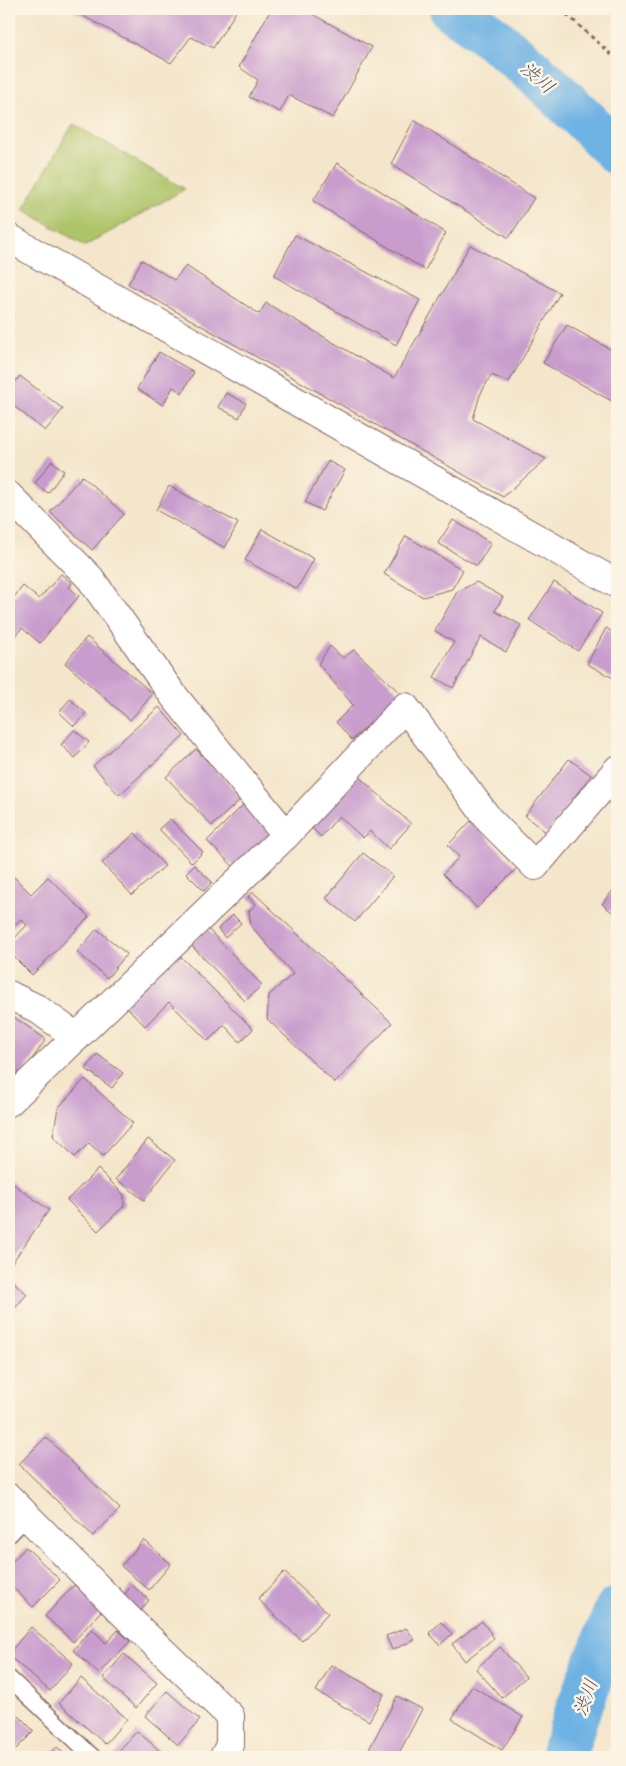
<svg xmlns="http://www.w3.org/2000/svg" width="626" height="1766" viewBox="0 0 626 1766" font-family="Mali,'Klee One',sans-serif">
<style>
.green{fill:#adc469;stroke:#7c724a}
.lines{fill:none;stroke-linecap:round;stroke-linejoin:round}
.river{stroke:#6eb2e4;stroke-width:46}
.building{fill:#c89ccd}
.lane-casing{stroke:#866563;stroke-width:18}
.street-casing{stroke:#866563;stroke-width:30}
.path{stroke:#866563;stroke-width:3;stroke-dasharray:4 4;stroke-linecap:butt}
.lane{stroke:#fff;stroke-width:15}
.street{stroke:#fff;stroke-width:28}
.labels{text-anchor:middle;stroke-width:5;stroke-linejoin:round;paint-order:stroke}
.water-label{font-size:19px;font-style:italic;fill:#57526c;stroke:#fcf5e5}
</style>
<rect width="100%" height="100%" fill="#fcf5e5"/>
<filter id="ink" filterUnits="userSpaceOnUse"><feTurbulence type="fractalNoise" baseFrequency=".02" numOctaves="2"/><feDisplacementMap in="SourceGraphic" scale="10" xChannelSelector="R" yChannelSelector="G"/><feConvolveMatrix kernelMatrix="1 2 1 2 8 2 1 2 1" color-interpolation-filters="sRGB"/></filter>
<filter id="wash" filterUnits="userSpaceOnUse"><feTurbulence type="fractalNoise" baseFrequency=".0096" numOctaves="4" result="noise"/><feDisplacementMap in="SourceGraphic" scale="20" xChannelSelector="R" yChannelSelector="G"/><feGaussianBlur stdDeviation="1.12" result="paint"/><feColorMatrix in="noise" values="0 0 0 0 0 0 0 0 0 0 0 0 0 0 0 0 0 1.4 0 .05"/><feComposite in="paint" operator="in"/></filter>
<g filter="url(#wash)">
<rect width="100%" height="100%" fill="#f4e6cb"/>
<path class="green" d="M73,124L185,189L85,246L23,209Z"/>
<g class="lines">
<g class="river">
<path d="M452,9C513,48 566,101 617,152"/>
<path d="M563,1757L575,1718L617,1610"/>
</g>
</g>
<g id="blocks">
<g class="building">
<path d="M70,9H235L237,10L213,48L191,37L171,63Z"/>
<path d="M271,9H303L372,47L333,118L289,95L280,112L249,97L258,80L239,67Z"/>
<path d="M414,120L534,198L509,238L391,164Z"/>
<path d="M337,163L446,233L425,270L313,201Z"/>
<path d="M295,235L420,300L396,345L274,276Z"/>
<path d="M470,245L560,293L509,382L491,375L480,395L473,419L546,459L503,497L128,284L142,260L174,280L186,266L259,314L266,303L394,378Z"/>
<path d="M567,325L617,353V404L543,363Z"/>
<path d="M159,352L194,372L182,393L173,387L163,405L137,389Z"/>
<path d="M20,376L63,409L45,431L9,402V390Z"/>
<path d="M226,393L246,403L239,418L218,407Z"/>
<path d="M52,461L64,471L48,493L35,483Z"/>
<path d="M328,461L345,470L322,511L305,502Z"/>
<path d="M82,476L124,514L92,550L50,512Z"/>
<path d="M169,486L238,523L225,548L156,510Z"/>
<path d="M453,520L491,543L477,566L438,543Z"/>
<path d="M262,529L314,559L297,589L245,560Z"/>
<path d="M406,536L463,570L452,589L423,597L384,574Z"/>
<path d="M61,574L72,583L69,587L79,596L40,643L22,628L14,637L9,633V603L23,586L39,599Z"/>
<path d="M476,582L503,597L495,611L521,625L506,652L481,637L453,688L434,677L454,642L435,631L457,592Z"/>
<path d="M554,582L602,613L578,651L529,620Z"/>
<path d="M606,628L617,635V680L587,664Z"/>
<path d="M87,637L153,694L130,720L65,663Z"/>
<path d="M330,646L343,658L354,650L401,694L352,740L336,722L353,705L318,664Z"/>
<path d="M70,699L86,713L74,726L59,712Z"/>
<path d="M159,707L184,736L119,795L93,766Z"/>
<path d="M74,730L89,742L75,758L61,745Z"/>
<path d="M196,749L242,798L212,826L166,777Z"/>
<path d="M569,759L591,775L547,833L525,816Z"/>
<path d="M356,774L411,824L389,849L370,831L363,838L339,816L321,837L309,825Z"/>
<path d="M245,803L275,832L237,870L207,841Z"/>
<path d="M170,819L203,852L192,863L159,829Z"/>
<path d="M471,821L517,868L477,908L443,874L459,857L448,845Z"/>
<path d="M135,833L165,866L132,895L102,863Z"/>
<path d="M363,853L393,876L355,922L326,898Z"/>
<path d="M194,865L212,882L204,891L186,873Z"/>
<path d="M9,872L31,894L48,877L89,917L32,975L9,952V944L27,925L21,919L10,929L9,928Z"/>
<path d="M615,888L617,889V916L602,904Z"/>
<path d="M253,892L392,1023L335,1083L267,1019L269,995L293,974L251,926L249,911L256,904L248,897Z"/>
<path d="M233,915L241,923L225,938L218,929Z"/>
<path d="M97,929L127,954L107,978L77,952Z"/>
<path d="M208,929L262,985L245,1001L191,945Z"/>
<path d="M175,951L253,1029L240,1042L224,1025L208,1041L169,1002L145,1026L123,1003Z"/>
<path d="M9,1014L46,1039L17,1081L9,1076Z"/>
<path d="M97,1054L123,1073L112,1088L86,1069Z"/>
<path d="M85,1079L133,1123L103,1156L89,1143L75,1157L53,1136L58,1108Z"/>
<path d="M148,1139L175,1160L144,1200L116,1179Z"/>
<path d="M98,1169L124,1195V1206L98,1231L67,1200Z"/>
<path d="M9,1181L49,1210L9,1267V1229L11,1226L9,1224Z"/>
<path d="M9,1278L27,1294L9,1315Z"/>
<path d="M46,1437L120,1509L93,1536L19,1464Z"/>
<path d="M144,1540L171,1564L149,1590L121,1566Z"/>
<path d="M26,1547L60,1580L33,1607L9,1584V1565Z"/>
<path d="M284,1572L328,1613L302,1641L258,1599Z"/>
<path d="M74,1585L102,1610L73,1642L45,1616Z"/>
<path d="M132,1585L149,1600L138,1614L121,1599Z"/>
<path d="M482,1621L494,1638L465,1661L452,1644Z"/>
<path d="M441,1622L452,1634L440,1645L429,1633Z"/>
<path d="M31,1627L73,1663L50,1691L9,1656V1653Z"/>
<path d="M406,1628L415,1640L392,1650L386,1636Z"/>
<path d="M92,1629L106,1643L118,1630L130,1641L99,1674L73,1650Z"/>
<path d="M500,1647L526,1677L502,1698L476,1669Z"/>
<path d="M124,1654L157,1683L136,1708L103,1678Z"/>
<path d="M331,1665L384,1694L369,1721L316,1691Z"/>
<path d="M81,1678L127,1719L105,1744L59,1703Z"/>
<path d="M472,1686L523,1717L502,1750L452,1719Z"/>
<path d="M167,1691L200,1720L178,1745L145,1716Z"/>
<path d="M397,1696L422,1709L397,1757H376L367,1753Z"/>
<path d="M9,1706L34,1731L9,1756Z"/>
<path d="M137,1731L167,1757H113Z"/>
<path d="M57,1747L67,1757H47Z"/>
</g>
</g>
</g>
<g filter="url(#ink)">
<use href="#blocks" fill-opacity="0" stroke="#866563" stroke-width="1"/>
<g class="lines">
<g class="lane-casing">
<g id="lane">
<path d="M9,1535L27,1517"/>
<path d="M9,1678L93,1757"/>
</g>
</g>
<g class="street-casing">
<g id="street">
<path d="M9,238L617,584"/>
<path d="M9,496L90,578L173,695L286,835"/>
<path d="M9,995L36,1008L77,1037"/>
<path d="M9,1102L286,835L405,707L490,821L535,866L617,770"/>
<path d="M9,1498L129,1619L230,1716V1745L224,1757"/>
</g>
</g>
<path class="path" d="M561,9L617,60"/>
<use href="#lane" class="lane"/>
<use href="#street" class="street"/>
</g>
</g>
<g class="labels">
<g class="water-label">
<text transform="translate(538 77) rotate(41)" y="7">渋川</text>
<text transform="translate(585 1697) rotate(-70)" y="7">渋川</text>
</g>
</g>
<rect width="626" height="1766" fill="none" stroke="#fcf5e5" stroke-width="30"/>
</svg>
